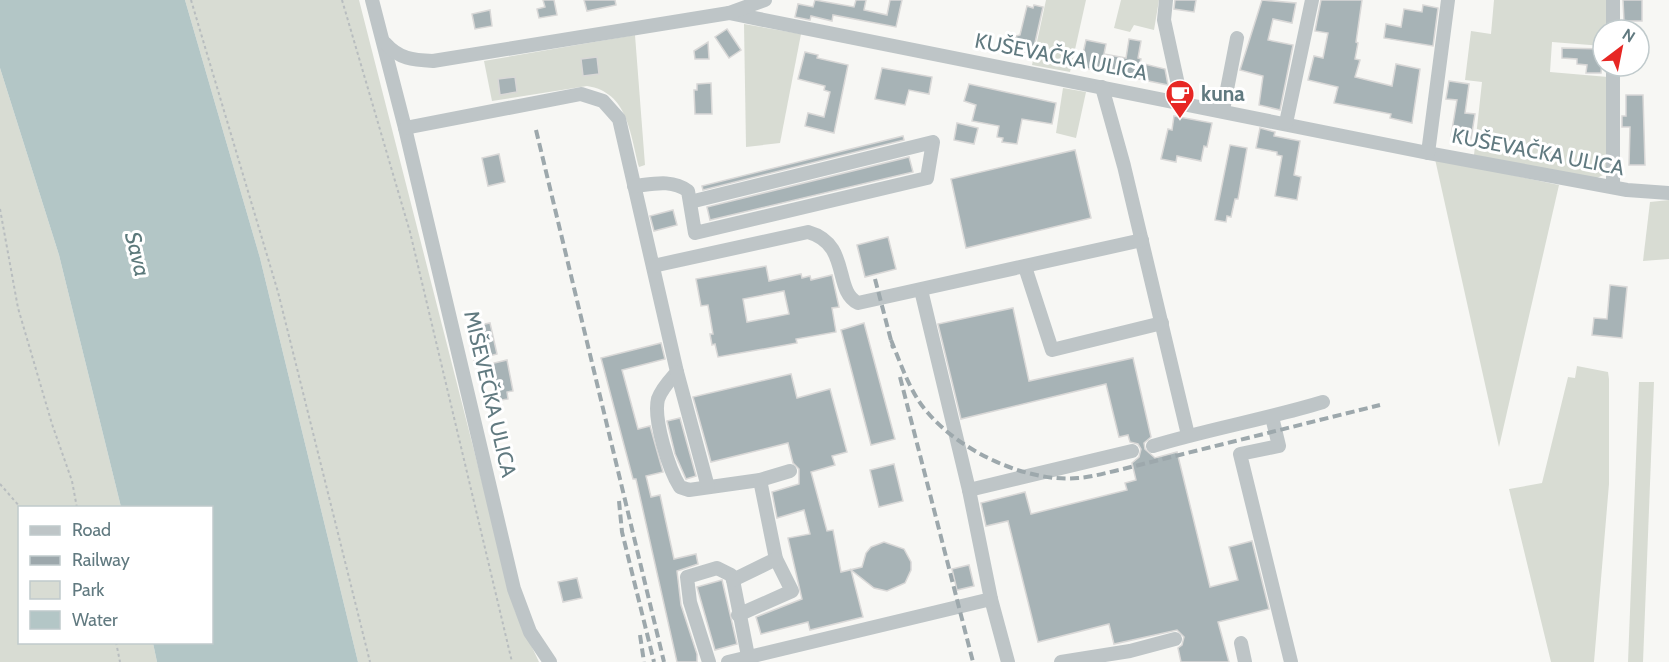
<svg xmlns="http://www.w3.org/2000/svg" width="1669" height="662" viewBox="0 0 1669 662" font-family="Cabin,sans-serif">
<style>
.green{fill:#d8dcd3}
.water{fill:#b3c6c6}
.building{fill:#a7b3b6;stroke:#d9d8d7;stroke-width:1.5;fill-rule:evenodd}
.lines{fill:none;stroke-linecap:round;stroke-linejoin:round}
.path{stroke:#b8bdbf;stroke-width:2;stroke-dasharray:3 3;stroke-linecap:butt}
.minor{stroke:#bec5c7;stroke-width:14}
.rail{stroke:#9da8ac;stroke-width:4;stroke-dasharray:9 4.5;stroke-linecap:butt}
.labels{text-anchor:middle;stroke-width:6;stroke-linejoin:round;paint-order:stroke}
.street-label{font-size:21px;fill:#617a80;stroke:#fff}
.poi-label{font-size:21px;font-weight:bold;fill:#617a80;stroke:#fff;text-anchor:start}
.water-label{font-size:22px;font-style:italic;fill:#5c797b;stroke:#fff}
</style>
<rect width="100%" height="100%" fill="#f7f7f4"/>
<g class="green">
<path d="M185,0H359L515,611L539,662H358L260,258Z"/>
<path d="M1046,0H1086L1070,72L1032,65Z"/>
<path d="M1121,0H1159L1154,30L1134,25L1130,32L1114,28Z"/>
<path d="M1494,0H1608V30H1603V46L1552,42L1550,72L1608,77L1607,173L1595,179L1474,155L1482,82L1465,80L1471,31L1491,34Z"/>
<path d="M744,24L801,34L780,143L746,147Z"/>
<path d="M635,35L645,165L639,167C630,134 628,92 587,86L492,101L484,61Z"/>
<path d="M0,68L59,255L121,507L20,508V642L153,643L157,662H0Z"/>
<path d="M1063,88L1086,92L1076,138L1056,133Z"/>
<path d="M1435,159L1559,185L1499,447Z"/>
<path d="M1669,200V259L1643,261L1650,202Z"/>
<path d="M1577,366L1608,372L1609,379V484L1594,662H1551L1509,489L1542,483L1568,377L1575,378Z"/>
<path d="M1639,382H1654L1643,662H1628Z"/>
</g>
<path class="water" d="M0,0H185L260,258L358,662H157L153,643L212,642V508L121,507L59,255L0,68Z"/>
<g class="building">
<path d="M543,0H554L557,15L539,18L537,9L545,7Z"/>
<path d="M584,0H615L616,5L587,11Z"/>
<path d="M815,0L854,7L856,0H866L864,10L887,15L890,0H902L896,27L833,15L832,21L811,16L810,20L795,17L798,4L813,7Z"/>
<path d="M1175,0H1196L1194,12L1174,9Z"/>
<path d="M1262,0L1296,3L1292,23L1273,19L1268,40L1293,45L1280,110L1259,105L1263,76L1240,70Z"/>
<path d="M1321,0H1362L1356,42L1358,43L1355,59L1360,60L1355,77L1392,86L1396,64L1420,69L1412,123L1390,118L1391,114L1334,103L1338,87L1308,80L1314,56L1323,58L1328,33L1315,31Z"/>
<path d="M1623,0H1642V21H1624Z"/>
<path d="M1034,5L1043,7L1032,56L1009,51L1012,37L1020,35L1027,6L1033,8Z"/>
<path d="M1423,5L1438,8L1433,46L1384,38L1386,24L1401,27L1404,9L1422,12Z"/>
<path d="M490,10L492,26L475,29L472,14Z"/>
<path d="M727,29L741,50L729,58L715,37Z"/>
<path d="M1129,39L1141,41L1138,58L1141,59L1140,63L1165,69L1168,85L1080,67L1086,40L1106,44L1104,54L1126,58Z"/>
<path d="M708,42L709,59H695L694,51Z"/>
<path d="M1562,48L1603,49L1601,73H1586L1587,65L1577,64V59L1562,58Z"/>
<path d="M805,52L818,55L817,58L848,65L834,133L805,126L808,113L824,117L830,92L824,90L825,86L798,79Z"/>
<path d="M597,57L599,74L583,76L581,59Z"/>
<path d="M882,68L932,77L929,94L909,90L905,105L875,99Z"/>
<path d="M515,77L517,92L500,95L498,79Z"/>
<path d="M1449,81L1469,84L1465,113L1475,114L1471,139L1451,136L1457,100L1446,99Z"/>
<path d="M711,83L712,114H695L694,90H697V84Z"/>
<path d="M969,84L1056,103L1052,124L1022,119L1017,144L1002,142L1003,138L997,137L999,126L972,121L976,105L964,101Z"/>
<path d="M1626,95H1643L1645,165H1629L1630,127H1622V116H1626Z"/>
<path d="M1174,116L1212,123L1207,147L1204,146L1201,161L1177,156L1176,162L1161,159L1168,129L1172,130Z"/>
<path d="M957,123L978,128L974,144L954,140Z"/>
<path d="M1260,128L1275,132L1274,136L1300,141L1294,175L1301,177L1297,200L1275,196L1282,156L1277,155V152L1256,148Z"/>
<path d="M903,136L904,140L703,190L702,186Z"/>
<path d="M1230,145L1247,148L1238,199H1235L1231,217L1227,216L1226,222L1215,220Z"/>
<path d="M1075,150L1091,218L966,248L951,179Z"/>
<path d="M499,154L505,182L488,186L482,158Z"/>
<path d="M909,157L913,172L710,220L707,207Z"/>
<path d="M673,210L677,225L654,231L650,216Z"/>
<path d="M888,237L896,269L865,277L857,245Z"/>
<path d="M766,266L769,281L801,274L802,278L810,276L811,280L832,275L839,307L832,308L836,332L796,339L797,343L718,357L715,344L712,345L710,334H713L708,305L701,306L696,279ZM784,291L789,314L747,322L743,299Z"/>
<path d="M1610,285L1627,287L1622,338L1592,335L1594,318L1607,319Z"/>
<path d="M1013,308L1029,381L1133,358L1151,437L1144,443L1145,449L1155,458L1177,452L1210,587L1238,580L1229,547L1252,541L1269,609L1218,622L1229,662H1181L1178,648L1182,645L1184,637L1177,630L1114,644L1109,624L1038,642L1008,521L986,526L981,503L1025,492L1031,514L1127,490L1125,483L1136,480L1132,463L1139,457L1141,449L1138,444L1130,442L1128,435L1119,437L1106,384L961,419L938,324Z"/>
<path d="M490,323L497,354L474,360L466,328Z"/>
<path d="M864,323L895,439L871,445L841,330Z"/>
<path d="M661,343L665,359L622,370L638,429L650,426L663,472L646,476L651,497L660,495L674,559L696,554L698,564L677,571L681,605L697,654V662H677L636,479H633L601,358Z"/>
<path d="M507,360L513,391L507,392L508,399L496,401L490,364Z"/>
<path d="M791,374L797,398L830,389L847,452L832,456L835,465L811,472L827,531L833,530L841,572L862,567L866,553L871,547L884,542L904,549L911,562V570L905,583L887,591L874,588L851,570L863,617L810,630L808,622L761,634L756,617L802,599L788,538L810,534L804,510L777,518L772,492L799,484V469L793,463L788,443L711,462L693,397Z"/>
<path d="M680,418L696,476L686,479L675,454L667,421Z"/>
<path d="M894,464L903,501L879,507L870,470Z"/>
<path d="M969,565L974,586L957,590L952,569Z"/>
<path d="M577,578L582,598L563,602L558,582Z"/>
<path d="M722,580L737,644L715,650L697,587Z"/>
</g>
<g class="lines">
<g class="path">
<path d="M191,0L278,292L370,662"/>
<path d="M342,0L410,232L512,662"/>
<path d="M0,209L18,308L52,424L72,481L77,508"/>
<path d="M0,484L21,508"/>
<path d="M116,642L120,662"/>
</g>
<g class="minor">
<path d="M372,0L405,128L514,589L530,632L550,662"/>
<path d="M1166,0L1164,20L1182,103"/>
<path d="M729,13L1428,153L1627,190L1669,193"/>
<path d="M1613,30V0"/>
<path d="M385,43C399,59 413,60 433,61L729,13L765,0"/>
<path d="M1102,87L1124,166L1188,435"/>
<path d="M1223,110L1237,38"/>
<path d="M1286,123L1312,0"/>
<path d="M405,128L581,94L603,101L619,119L677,372C670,380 662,388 658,399C653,419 669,470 680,487L689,490L760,480L790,471"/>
<path d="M1428,153L1448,0"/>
<path d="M634,186C653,184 672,179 688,191L695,233L927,178L933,142L690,202"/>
<path d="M1613,187V66"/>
<path d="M653,266L808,232C851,244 833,291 858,303L1142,240"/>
<path d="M1025,267L1052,350L1162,323"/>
<path d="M677,372L708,487"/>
<path d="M1272,417L1279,446L1240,454L1291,662"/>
<path d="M1153,446C1209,429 1267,419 1323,402"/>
<path d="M969,490L1132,451"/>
<path d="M733,580L748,656"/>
<path d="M991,599L1008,662"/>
<path d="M738,615L792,591L776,559L760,480"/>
<path d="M1241,643L1245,662"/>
<path d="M709,662L690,602L687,577L717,568L731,575L733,580L776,559"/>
<path d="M728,662L991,599L969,490L921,290"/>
<path d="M1061,662L1130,651L1175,639"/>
</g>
<g class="rail">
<path d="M536,130L664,662"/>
<path d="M875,279L893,348"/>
<path d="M891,340C901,364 910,393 928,413C960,451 1027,483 1078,478C1092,477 1105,473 1119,470L1380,405"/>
<path d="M900,377L973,662"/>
<path d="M619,501L622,532L654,662"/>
<path d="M640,635L644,662"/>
</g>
</g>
<defs>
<g id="cafe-pin" transform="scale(1.5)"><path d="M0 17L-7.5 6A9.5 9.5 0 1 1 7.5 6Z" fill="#e72724" stroke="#fff"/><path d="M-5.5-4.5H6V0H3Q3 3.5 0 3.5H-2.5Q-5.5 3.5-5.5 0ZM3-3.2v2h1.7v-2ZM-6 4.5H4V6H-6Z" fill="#fff"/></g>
</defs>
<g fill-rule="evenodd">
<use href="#cafe-pin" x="1180" y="94"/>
</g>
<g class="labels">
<g class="street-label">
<text transform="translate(1061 57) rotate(11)" y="7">KUŠEVAČKA ULICA</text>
<text transform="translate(1538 152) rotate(11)" y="7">KUŠEVAČKA ULICA</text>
<text transform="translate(490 394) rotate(77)" y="7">MIŠEVEČKA ULICA</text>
</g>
<g class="poi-label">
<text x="1201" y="101">kuna</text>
</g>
<g class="water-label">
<text transform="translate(138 254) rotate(76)" y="8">Sava</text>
</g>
</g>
<rect x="18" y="506" width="195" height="138" fill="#ffffff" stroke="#c0cacc" stroke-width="1.5"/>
<rect x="30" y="526" width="30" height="9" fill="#bec5c7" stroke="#c0cacc" stroke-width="1.5"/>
<text x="72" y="536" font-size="18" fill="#617a80">Road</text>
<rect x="30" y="556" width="30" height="9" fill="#9da8ac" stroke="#c0cacc" stroke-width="1.5"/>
<text x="72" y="566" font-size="18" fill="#617a80">Railway</text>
<rect x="30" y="581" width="30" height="18" fill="#d8dcd3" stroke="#c0cacc" stroke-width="1.5"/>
<text x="72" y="596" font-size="18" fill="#617a80">Park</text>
<rect x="30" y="611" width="30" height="18" fill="#b3c6c6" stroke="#c0cacc" stroke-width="1.5"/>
<text x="72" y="626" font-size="18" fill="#617a80">Water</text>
<g transform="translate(1621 48) rotate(32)"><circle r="28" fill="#ffffff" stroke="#c0cacc" stroke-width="1.5"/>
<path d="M0-4.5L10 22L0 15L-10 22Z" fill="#e72724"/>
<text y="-9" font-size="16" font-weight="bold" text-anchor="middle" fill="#617a80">N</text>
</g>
</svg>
